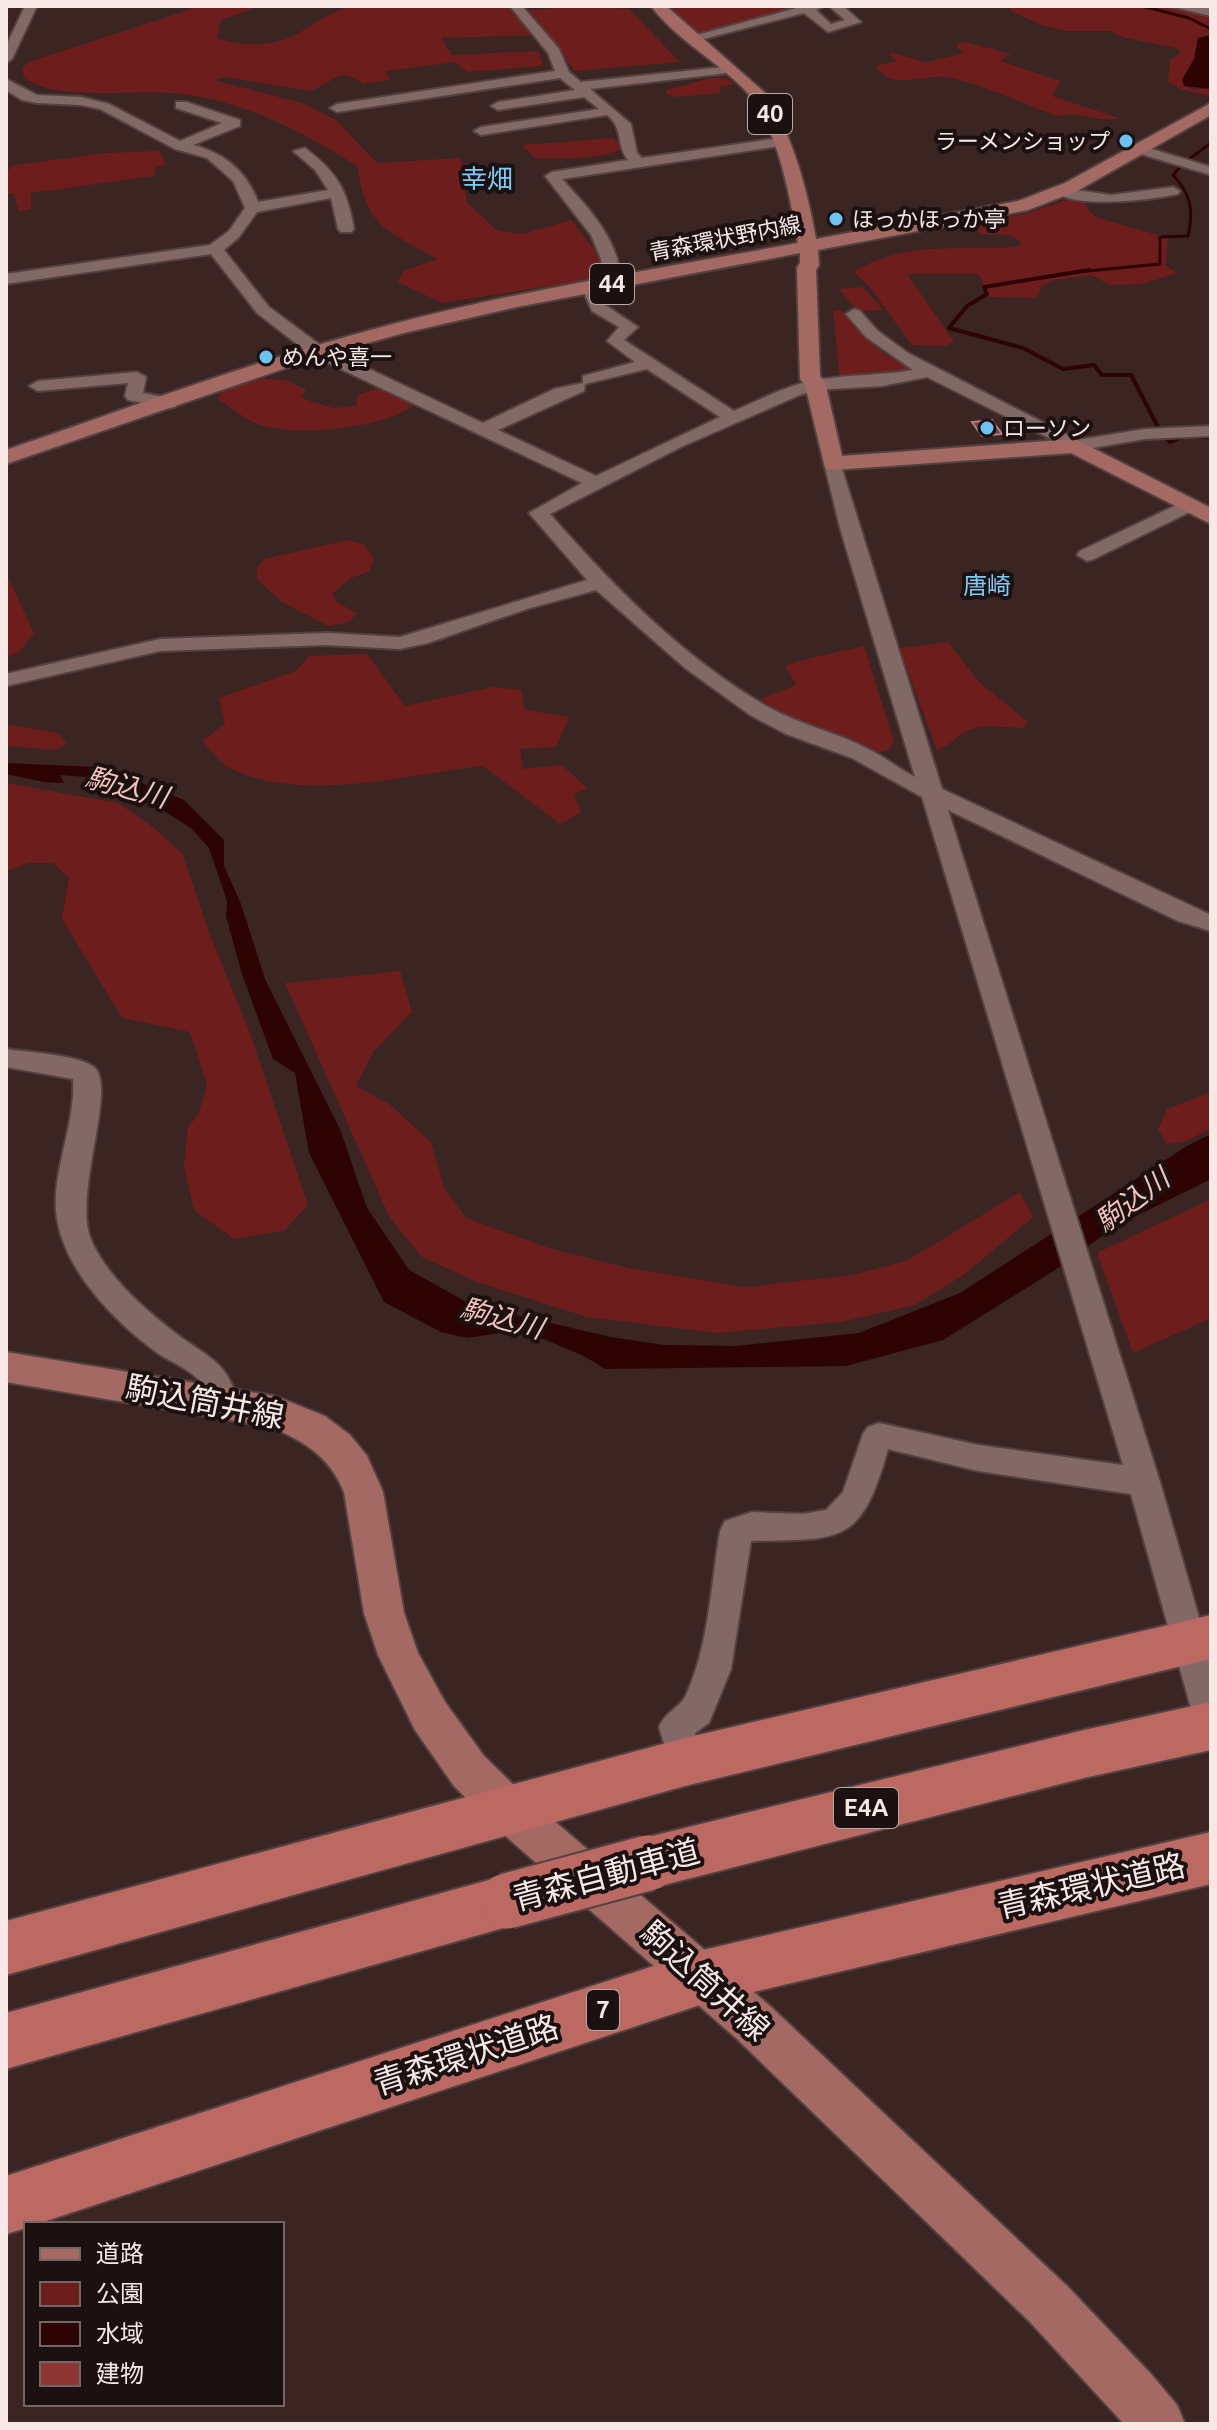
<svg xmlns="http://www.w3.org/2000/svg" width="1217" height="2430" viewBox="0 0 1217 2430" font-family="Ubuntu,'Noto Sans JP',sans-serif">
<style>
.green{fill:#6e1d1d}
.water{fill:#2e0304}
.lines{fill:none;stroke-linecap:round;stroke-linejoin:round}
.stream-far1{stroke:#2e0304;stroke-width:3}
.stream{stroke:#2e0304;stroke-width:4}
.building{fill:#8e3633;stroke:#a38885;stroke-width:2}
.minor-casing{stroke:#544240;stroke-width:4}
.major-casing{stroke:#544240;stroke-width:4}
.highway-casing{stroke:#544240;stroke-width:4}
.minor{fill:#836966;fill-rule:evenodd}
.major{fill:#a56964;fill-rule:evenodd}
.highway{fill:#bc6963;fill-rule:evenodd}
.highway-bridge-casing{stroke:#544240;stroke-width:59;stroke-linecap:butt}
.highway-bridge{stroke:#bc6963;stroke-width:55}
.poi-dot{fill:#6dc2f3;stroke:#1b1110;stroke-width:3}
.labels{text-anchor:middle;stroke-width:8;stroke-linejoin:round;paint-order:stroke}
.far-poi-label{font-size:22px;fill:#f7e8e6;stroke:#1b1110;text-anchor:start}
.far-street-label{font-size:22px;fill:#f7e8e6;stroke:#1b1110}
.shield{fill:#1b1110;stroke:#b5a8a6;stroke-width:2}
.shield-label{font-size:24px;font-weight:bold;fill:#f7e8e6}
.far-neighbourhood-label{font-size:24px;fill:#7dcbf8;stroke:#1b1110}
.far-quarter-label{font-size:26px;fill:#7dcbf8;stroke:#1b1110}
.water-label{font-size:28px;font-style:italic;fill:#f5c1bc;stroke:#1b1110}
.near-street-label{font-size:32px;fill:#f7e8e6;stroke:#1b1110}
</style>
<rect width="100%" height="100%" fill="#3a2523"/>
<g class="green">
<path d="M201,6H260L221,20L217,38C241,47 275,47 297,34C315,24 327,13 347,8C365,3 385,10 403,6H508L512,12L576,6L629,9L680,62L575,71L547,35L441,38L452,55L538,51L543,66L467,72L456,62L386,71L390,80L363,84C338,65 334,83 310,91L225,77L213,80L302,103L336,120L377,163L461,158L467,203L498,231L523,234L571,220L606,264L600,278L442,303L398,282L403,271L437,259C385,228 368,230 357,166C303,132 246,102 182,94C137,88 61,103 24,78L22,67L32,61Z"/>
<path d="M670,6H811L695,34Z"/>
<path d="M1010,6H1165L1211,13V35L1198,38L1194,59L1182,80L1191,89H1211V96L1183,90L1168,82L1170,60L1181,53L1176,48L1126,38L1110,31H1065L1039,24L1011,11Z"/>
<path d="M966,42L1011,54L1000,61L1061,81L1052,96L1119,118C1097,123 1080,111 1058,116C1025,105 978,82 945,77C921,74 892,92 876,66L897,61L888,54L893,53L925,62L963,54L956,44Z"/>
<path d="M710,78H726L734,84L719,87L721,93L677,97L666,94L667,90Z"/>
<path d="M613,138L624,148C598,160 563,159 534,158L522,145Z"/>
<path d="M159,151L166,165L156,167L154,176L31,193V209L19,212L14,194H6V172L14,165L108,153Z"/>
<path d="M1066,200L1085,201L1089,211L1098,218L1168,238L1165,265L1177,273L1143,284L1110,285L1091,275L1055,280L1041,286L1037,298L989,297L979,274H907L954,342L944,346L912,345L869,286L854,272C904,240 961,251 1018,247L1021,242L1009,235L980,234L970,223L1026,214Z"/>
<path d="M863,287L883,310L858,311L838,289Z"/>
<path d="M840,310L883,353L915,371L840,381L833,311Z"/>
<path d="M263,379L287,380L306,390L301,398L333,408L356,406L358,395L381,387L415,404C385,429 297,437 260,425C245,420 231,407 218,399L223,389Z"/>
<path d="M348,540L365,545L374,559L370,571L351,578L332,594L338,603L357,613L349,622L328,626L282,602L257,579V568L264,559Z"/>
<path d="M6,573L34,633L19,652L6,657Z"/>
<path d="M948,642L979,682L1027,721L1024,728C1006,728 981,722 965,732C954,739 949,746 937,750L899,648Z"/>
<path d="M864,646L894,742L887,751L874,753L776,710L760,699L797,685L785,667L794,662Z"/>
<path d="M367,654L405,706L493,687L521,690L525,710L569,717L556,747L520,749L523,769L562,765L587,788L574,794L581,812L560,824L483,766C409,774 298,805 228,767C219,762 210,749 202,741L225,724L219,698L296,671L309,656Z"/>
<path d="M6,724L58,733L67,744L56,750L6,746Z"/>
<path d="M6,783L118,803L149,824L182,853L209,932L251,1036L308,1205L284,1231L234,1239L194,1210L184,1166L188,1128L199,1113L207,1085L190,1032L122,1018L62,919L69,878L53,863H29L6,871Z"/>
<path d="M400,971L412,1012L373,1052L356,1086L389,1104L431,1142L445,1190L466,1218L549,1248L629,1268L745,1287L853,1275L908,1260L1020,1192L1033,1217L965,1274L915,1305L841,1322L717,1333L587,1317L477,1282L422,1257L390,1218L285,983Z"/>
<path d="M1211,1092V1129L1184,1142L1167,1144L1158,1129L1167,1109Z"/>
<path d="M1211,1199V1318L1133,1353L1097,1253Z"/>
</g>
<g class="water">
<path d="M1211,35V89L1184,86L1182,80L1194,59L1198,38Z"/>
<path d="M6,763L95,767L127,777L184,800L224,840V866L241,904L265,979L340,1129L367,1208L409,1270L472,1305L611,1337L664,1345L736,1346L859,1333L960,1293L1187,1146L1211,1134V1179L1116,1226L1055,1270L943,1340L846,1366L605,1369L584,1356L536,1336L507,1332L467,1338L441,1332L384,1302L309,1153L295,1073L273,1059L242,974L226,916L227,901L209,848L191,828L125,787L98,778L60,775L64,783L44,782L6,774Z"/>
</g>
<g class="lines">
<g class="stream-far1">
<path d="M1142,6L1189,18L1211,29"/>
<path d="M1188,160L1211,143"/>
<path d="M1077,272L1160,264V237L1188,236C1194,210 1191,194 1173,175L1180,167"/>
</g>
<g class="stream">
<path d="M1089,270L984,287L987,294L967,306L949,328L1023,348L1063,369L1094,365L1102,375H1131L1158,427"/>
<path d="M1165,436L1170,442L1183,437H1211"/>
</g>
</g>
<path class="building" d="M992,420L1002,434L982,436L972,422Z"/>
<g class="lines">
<g class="minor-casing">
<g id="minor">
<path d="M25,6H37L12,59L6,63V46Z"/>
<path d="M510,6H522L559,49L569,72L581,82L733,66L734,69L728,73L590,89L631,124L637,153L642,158L780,138L787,142L780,146L562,179C583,202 607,227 617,258C619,267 617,275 619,284L611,289L605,287L601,259L591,235L545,176L552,172L628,160C616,146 624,128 607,115L481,135L474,131L481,127L599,109L584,97L498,110L491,106L498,102L575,90L560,78L337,112L330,108L337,104L555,71L548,53Z"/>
<path d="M804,6H824L816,10L831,24L845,20L829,6H843L861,22L828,32L804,13L692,42L686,38Z"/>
<path d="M1169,6L1211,8V16Z"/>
<path d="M6,79L37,95L81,97L109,104L180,141L222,123L176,108V102H186L240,120V126L193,145C225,153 247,172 258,202L328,190L315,170L293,151L305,148C338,173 347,190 354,229L351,232H341L338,229L331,198L257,212L239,237L224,250L269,307L323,347L483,423L554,389L583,383V376L635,362L607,341L619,327L592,311L582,288L590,283L598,288L605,305L638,327L624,340L734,411C760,400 785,386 812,381C845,374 880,376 913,370L866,337L846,314L854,309L860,311L878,331L908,353L1077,440L1145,429L1211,426V436L1145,439L1075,451L927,377L882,386L816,390L800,395L683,446L550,514C614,587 683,658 768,707C800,725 836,732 868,749C885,757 899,769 915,777L840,528L824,463L827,459H839L942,789L1211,915V931L1178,921L948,810L1160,1482L1211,1659V1735L1199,1731L1194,1719L1131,1494L978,1471L888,1449C861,1545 843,1539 751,1541L731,1669L709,1723L695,1733L703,1762L697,1774L685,1779L673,1774L659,1727C666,1711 680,1708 686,1695C709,1646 711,1584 720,1531L725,1521L752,1512L803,1514L826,1510L843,1492L863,1434L868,1427L879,1423L978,1445L1123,1465L922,797L852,758L786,734L750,715L685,668L596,590L527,609L428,643L400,649L327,645L160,651L6,686V674L160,639L327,633L400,637L587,580L529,513L582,483L311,355L257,313L211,254L6,284V274L210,245L229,231L245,208L233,181L207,158L175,149L100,109L81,105L37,103L22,100L6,90ZM647,369L720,417L596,476L498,430L584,391L585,384Z"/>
<path d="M1139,145L1211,167V175L1134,152L1132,149Z"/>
<path d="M1173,187L1180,191L1178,194C1151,200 1076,209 1055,192L1062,188L1111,195Z"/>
<path d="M137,372L146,377L143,393L175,399L178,403L175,407L169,408L128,400L125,396L128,383L38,391L29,386L38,381Z"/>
<path d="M1189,499L1196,501L1198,505L1196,509L1094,559L1087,561L1077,555L1080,551Z"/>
<path d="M6,1049C25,1052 82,1055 95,1068C117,1090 71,1198 92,1242C108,1277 144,1309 174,1332C206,1357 226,1359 238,1401L234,1410L223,1414L212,1410C209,1403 208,1394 204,1387C196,1372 173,1363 159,1354C117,1324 66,1273 57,1219C50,1173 76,1127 73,1079L6,1067Z"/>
</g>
</g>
<g class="major-casing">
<g id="major">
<path d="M651,6H666L765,93C793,135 807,189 816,239L1018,201L1065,183L1211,103V115L1077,191L1028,210L818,250L819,265L816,270L820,376L825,382L842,456L1075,439L1211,508V524L1071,453L833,470L825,468L805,385L800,379L797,268L800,263V253L517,307L404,333L324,355L6,464V450C134,406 262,358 393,324C526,289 663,268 798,243C790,196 777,122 743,88C714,59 676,39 651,6Z"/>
<path d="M6,1352L275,1396L325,1416L350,1435L367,1456L383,1492L404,1613L418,1653L445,1702L484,1756L524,1795L770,2006L1067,2286L1151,2374L1177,2405L1185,2424H1124L1030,2322L737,2039L493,1825L454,1786L415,1730L378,1655L364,1613L344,1492C330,1457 304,1441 271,1427L6,1382Z"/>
</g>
</g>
<g class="highway-casing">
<g id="highway">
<path d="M1211,1615V1659L685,1786L6,1975V1921L685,1738Z"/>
<path d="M1211,1702V1750L1084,1778L648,1889L630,1881L622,1863L630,1845L648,1837L1084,1730Z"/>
<path d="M1211,1832V1884L703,2004L37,2224H26V2228L6,2234V2176L703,1950Z"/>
<path d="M507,1875L526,1882L533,1901L526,1920L507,1927L6,2069V2013Z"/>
</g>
</g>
<use href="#minor" class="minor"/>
<use href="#major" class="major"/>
<use href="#highway" class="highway"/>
<g class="highway-bridge-casing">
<path id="highway-bridge" d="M507,1901L648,1863"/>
</g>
<use href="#highway-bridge" class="highway-bridge"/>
</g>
<g class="poi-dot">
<circle cx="1126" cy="141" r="8"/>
<circle cx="836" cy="219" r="8"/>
<circle cx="266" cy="357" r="8"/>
<circle cx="987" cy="428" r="8"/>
</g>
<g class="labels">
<g class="far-poi-label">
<text x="1110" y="149" text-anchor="end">ラーメンショップ</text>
<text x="852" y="227">ほっかほっか亭</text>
<text x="282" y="365">めんや喜一</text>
<text x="1003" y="436">ローソン</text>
</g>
<g class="far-street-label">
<text transform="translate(725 238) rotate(-11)" y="8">青森環状野内線</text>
</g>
<g class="shield">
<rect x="748" y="94" width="44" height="40" rx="6"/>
<rect x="590" y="264" width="44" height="40" rx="6"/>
<rect x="834" y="1788" width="64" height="40" rx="6"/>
<rect x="587" y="1990" width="32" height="40" rx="6"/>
</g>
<g class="shield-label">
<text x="770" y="122">40</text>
<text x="612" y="292">44</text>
<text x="866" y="1816">E4A</text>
<text x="603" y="2018">7</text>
</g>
<g class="far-neighbourhood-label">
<text x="987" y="594">唐崎</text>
</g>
<g class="far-quarter-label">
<text x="487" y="188">幸畑</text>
</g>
<g class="water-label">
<text transform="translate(127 787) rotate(15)" y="10">駒込川</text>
<text transform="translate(1132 1200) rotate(-37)" y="10">駒込川</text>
<text transform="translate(502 1318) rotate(15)" y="10">駒込川</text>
</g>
<g class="near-street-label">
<text transform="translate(205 1402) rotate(11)" y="11">駒込筒井線</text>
<text transform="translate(606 1875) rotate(-15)" y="11">青森自動車道</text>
<text transform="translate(1091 1886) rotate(-13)" y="11">青森環状道路</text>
<text transform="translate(705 1981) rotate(42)" y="11">駒込筒井線</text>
<text transform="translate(466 2055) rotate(-18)" y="11">青森環状道路</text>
</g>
</g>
<rect width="1217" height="2430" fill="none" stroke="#f7e8e6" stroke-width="16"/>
<rect x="24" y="2222" width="260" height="184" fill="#1b1110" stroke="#736766" stroke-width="2"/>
<rect x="40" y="2248" width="40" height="12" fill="#a56964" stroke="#736766" stroke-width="2"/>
<text x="96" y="2262" font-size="24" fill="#f7e8e6">道路</text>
<rect x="40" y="2282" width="40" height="24" fill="#6e1d1d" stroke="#736766" stroke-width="2"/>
<text x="96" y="2302" font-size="24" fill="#f7e8e6">公園</text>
<rect x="40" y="2322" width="40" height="24" fill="#2e0304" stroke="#736766" stroke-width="2"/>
<text x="96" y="2342" font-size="24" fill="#f7e8e6">水域</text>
<rect x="40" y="2362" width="40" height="24" fill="#8e3633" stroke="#736766" stroke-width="2"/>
<text x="96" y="2382" font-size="24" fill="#f7e8e6">建物</text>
</svg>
